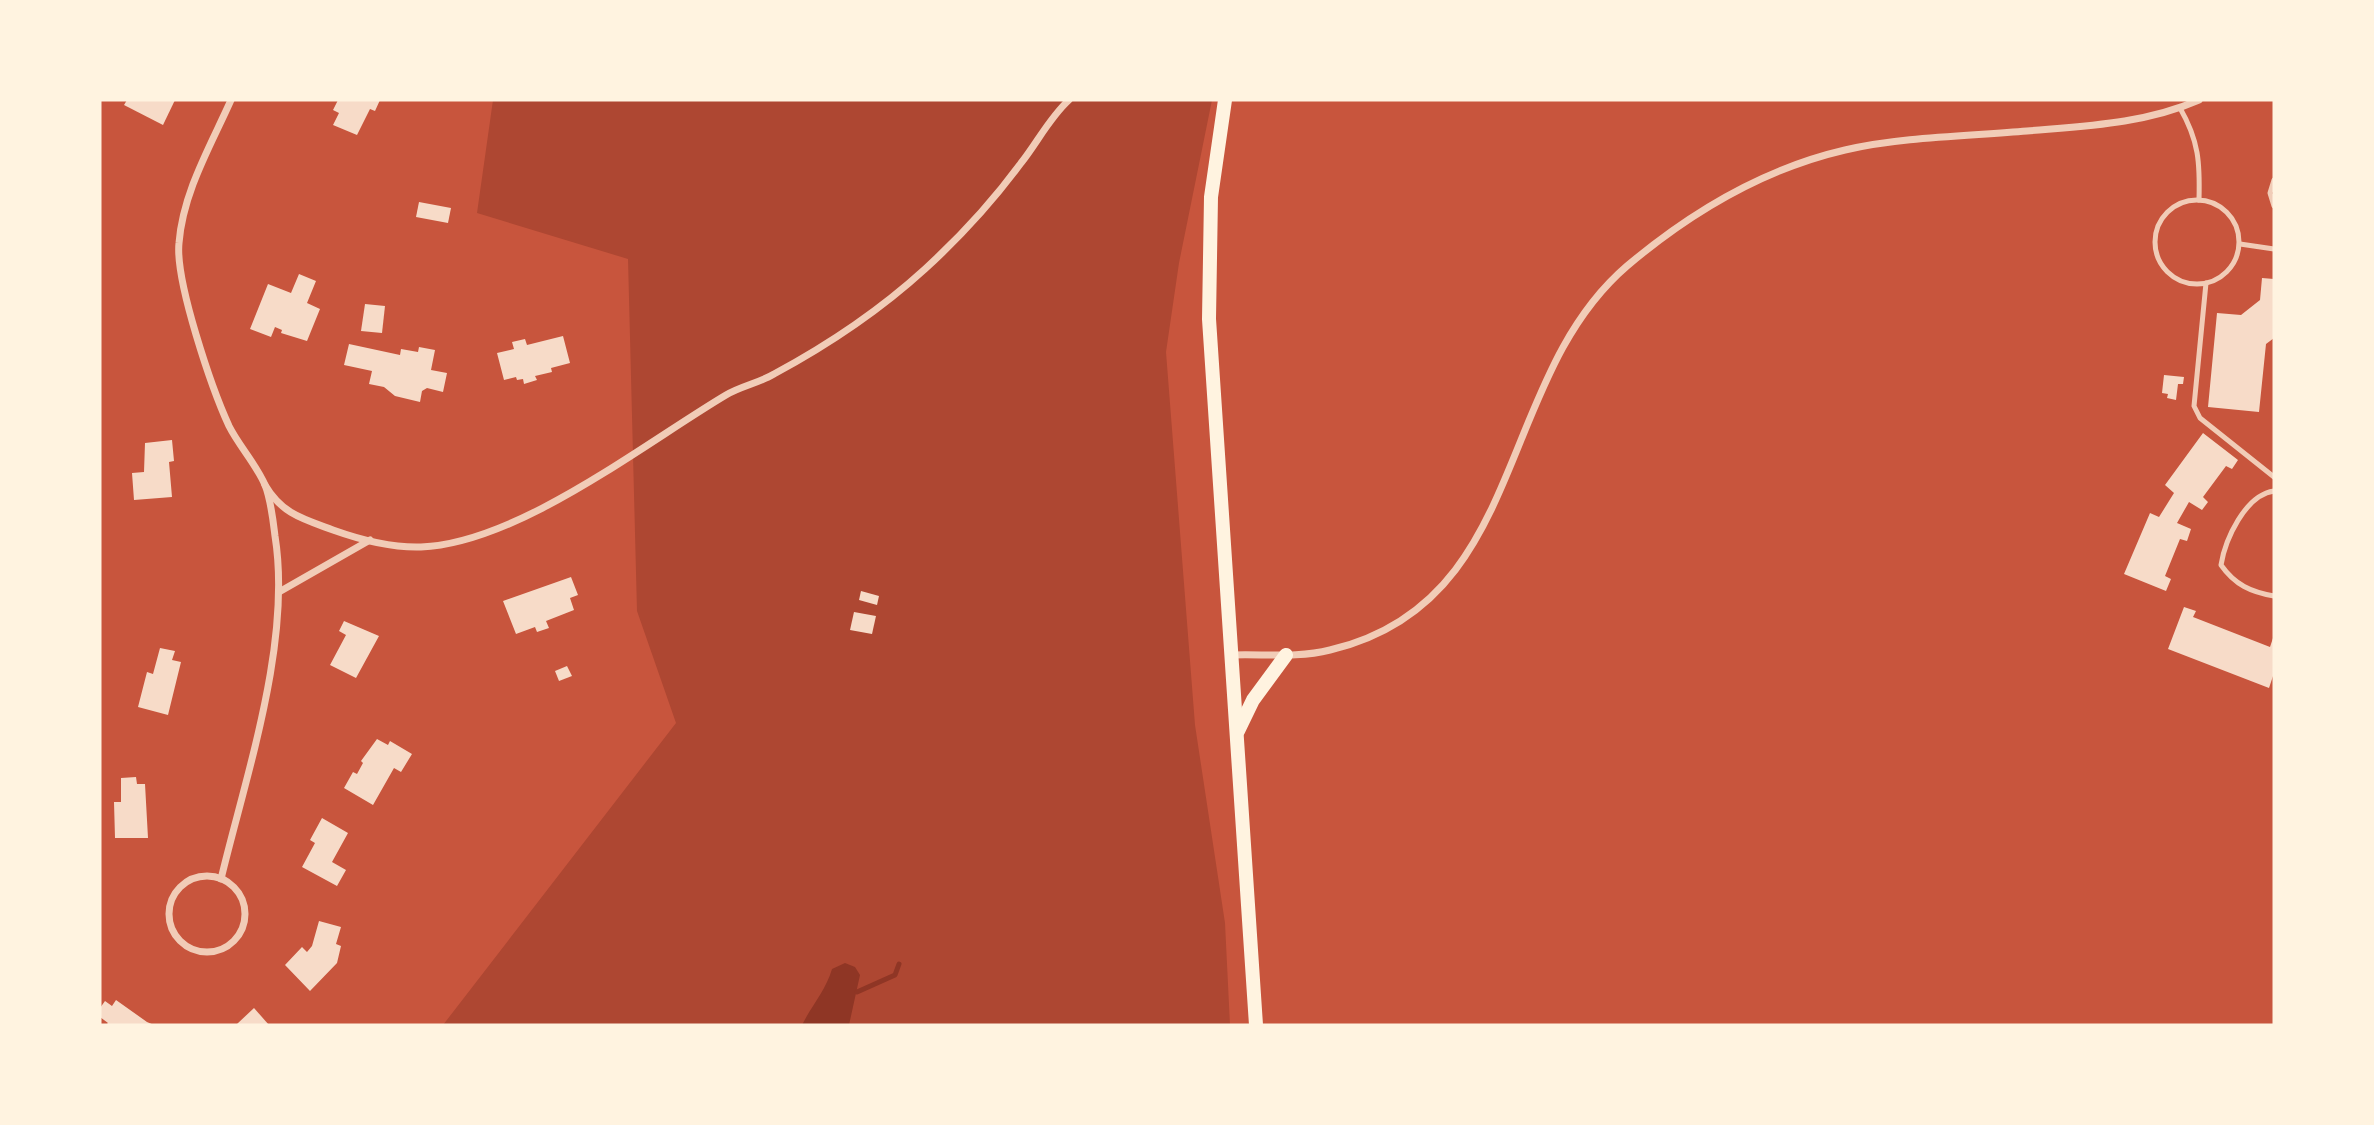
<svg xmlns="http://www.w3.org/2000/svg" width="2374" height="1125" viewBox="0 0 2374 1125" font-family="'IBM Plex Sans',sans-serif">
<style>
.green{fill:#ae4732}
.water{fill:#8f3625}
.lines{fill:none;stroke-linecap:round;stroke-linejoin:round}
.stream{stroke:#8f3625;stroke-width:5}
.building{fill:#f7dbc8}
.service{stroke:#f1ccb7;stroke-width:5}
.minor{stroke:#f1ccb7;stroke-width:7}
.secondary{stroke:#fff3e0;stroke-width:14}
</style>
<rect width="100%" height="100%" fill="#c8553d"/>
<path class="green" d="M493,100H1212L1179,263L1166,352L1195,725L1225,923L1230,1025H443L676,723L637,611L628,259L477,213Z"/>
<path class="water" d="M845,963L855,967L860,975L849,1025H802C812,1005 826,990 832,969Z"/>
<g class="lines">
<path class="stream" d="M857,992L895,975L899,964"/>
</g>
<g class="building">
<path d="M127,100H175L163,125L124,105Z"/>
<path d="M338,100H380L375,111L370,109L357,135L333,125L339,113L333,110Z"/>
<path d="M419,202L451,208L448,223L416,217Z"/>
<path d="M299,274L316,281L307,303L320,309L307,341L281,333L282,330L275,327L271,337L250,329L268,284L291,293Z"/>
<path d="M2262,278L2274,279V338L2266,344L2259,412L2208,407L2217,313L2241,315L2260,300Z"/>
<path d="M365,304L385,306L382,333L361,331Z"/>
<path d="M563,336L570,363L551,368L552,372L535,376L537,380L524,384L523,379L517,380L516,377L504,380L497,353L514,349L512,342L525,339L527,345Z"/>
<path d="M349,344L400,355L401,349L418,352L419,347L435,350L431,370L447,373L443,392L427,388L422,391L420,402L395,396L384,387L369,384L372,371L344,365Z"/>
<path d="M2164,375L2184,377L2183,384H2178L2176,400L2167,398L2168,394L2162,393Z"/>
<path d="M2203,433L2238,460L2232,469L2226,466L2203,497L2208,502L2202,510L2189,502L2177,523L2191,529L2187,541L2180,539L2165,576L2171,579L2166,591L2124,574L2150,513L2159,517L2174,493L2165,485Z"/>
<path d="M172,440L174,461L169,462L172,497L134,500L132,473L144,472L145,443Z"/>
<path d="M571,577L578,595L570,598L574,610L546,621L549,628L537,632L535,627L516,634L503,601Z"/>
<path d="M861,591L879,596L877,605L859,600Z"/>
<path d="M2184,607L2196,611L2193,617L2270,647L2274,635V673L2269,688L2168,649Z"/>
<path d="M854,612L876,616L872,634L850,630Z"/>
<path d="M344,621L379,636L356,678L330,665L346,635L339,631Z"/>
<path d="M160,648L175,651L172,660L181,662L168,715L138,707L147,672L153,674Z"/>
<path d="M567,666L572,676L559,681L555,671Z"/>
<path d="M377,739L388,745L390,741L412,754L401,772L394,768L373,805L344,788L353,772L357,774L363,763L361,761Z"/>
<path d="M136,777L137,784H145L148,838H115L114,802H121V778Z"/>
<path d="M322,818L348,833L332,862L346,870L337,886L302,867L315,843L310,840Z"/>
<path d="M319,921L341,927L336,944L341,946L337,963L310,991L285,965L302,947L307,952L312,946Z"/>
<path d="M116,1000L147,1022L154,1025H106L108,1023L100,1017V1008L105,1001L112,1006Z"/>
<path d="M254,1008L269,1025H239L237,1024Z"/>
</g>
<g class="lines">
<g class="service">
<path d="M2180,108C2199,141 2200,163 2199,200"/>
<path d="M2274,180L2270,193L2274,206"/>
<circle cx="2197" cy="242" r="42"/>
<path d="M2240,244L2274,249"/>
<path d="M2206,283L2194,406L2200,418L2274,477"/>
<path d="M2274,491C2245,495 2225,540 2221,565C2235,585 2251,592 2274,596"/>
</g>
<g class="minor">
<path d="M265,485C282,514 303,519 333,530C361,540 391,548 421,547C518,543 642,445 726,395C741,386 759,383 774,374C828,345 880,310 925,269C960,237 993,201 1021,163C1037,143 1050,117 1069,100"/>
<path d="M279,592L370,540"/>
<path d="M1233,655C1265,654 1298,658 1330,650C1529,603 1494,380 1627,266C1691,212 1763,169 1845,150C1900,137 1969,136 2027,131C2085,126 2144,124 2199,100"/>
<circle cx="207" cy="914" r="38"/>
<path d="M221,879C246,775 292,642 275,536C273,520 271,500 265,485C256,464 239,446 229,426C212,389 175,281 179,243C183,192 211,145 231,100"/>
</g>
<g class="secondary">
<path d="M1225,100L1211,197L1209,319L1256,1025"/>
<path d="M1238,731L1253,700L1286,655"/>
</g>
</g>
<rect width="2374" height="1125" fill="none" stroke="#fff3e0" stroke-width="203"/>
</svg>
